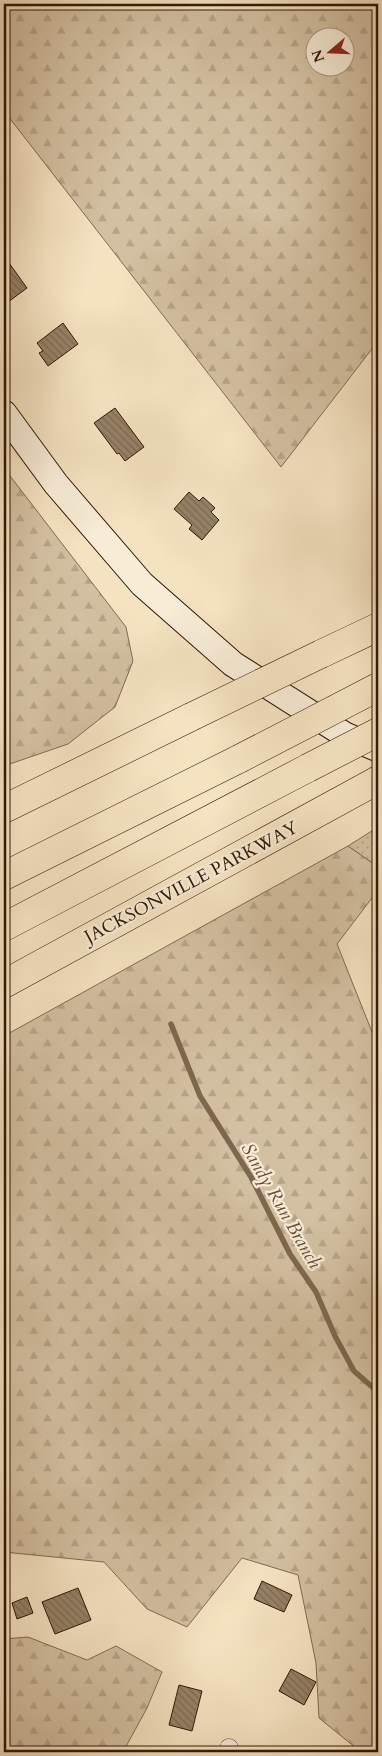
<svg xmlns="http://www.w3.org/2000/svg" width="382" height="1756" viewBox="0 0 382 1756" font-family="Cardo,serif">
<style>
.grass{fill:url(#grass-dots);stroke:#816b53}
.forest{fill:url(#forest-firs);stroke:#816b53;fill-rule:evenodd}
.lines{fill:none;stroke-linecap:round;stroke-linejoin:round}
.stream{stroke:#7e674f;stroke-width:5.5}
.building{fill:url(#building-back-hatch);stroke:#2f1705}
.street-casing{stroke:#604a34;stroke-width:19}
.secondary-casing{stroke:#2f1705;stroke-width:27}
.highway-casing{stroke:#2f1705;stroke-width:29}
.street{stroke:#f8ecd7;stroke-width:18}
.secondary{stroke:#f8ecd7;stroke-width:25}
.highway{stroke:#f5e2c1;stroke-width:28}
.highway-bridge-casing{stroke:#2f1705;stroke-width:29;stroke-linecap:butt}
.highway-bridge{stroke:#f5e2c1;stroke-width:28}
.labels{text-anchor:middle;stroke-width:4.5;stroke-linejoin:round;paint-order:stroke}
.street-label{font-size:18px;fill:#2f1705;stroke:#f8ecd7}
.water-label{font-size:19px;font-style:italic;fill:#634d37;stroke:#f8ecd7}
</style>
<defs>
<pattern id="grass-dots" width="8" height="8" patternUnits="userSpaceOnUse" patternTransform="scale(1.25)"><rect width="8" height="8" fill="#d3bfa1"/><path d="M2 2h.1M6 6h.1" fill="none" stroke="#b5a389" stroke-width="1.8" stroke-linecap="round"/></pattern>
<pattern id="forest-firs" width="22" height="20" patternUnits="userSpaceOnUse" patternTransform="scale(1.25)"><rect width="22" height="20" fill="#d3bfa1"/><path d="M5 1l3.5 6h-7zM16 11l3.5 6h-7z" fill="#b5a389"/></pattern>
<pattern id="building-back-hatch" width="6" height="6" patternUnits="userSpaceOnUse" patternTransform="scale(1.25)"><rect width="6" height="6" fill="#968167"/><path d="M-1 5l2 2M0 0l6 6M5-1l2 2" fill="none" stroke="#7b6953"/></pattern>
</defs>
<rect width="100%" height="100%" fill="#f5e2c1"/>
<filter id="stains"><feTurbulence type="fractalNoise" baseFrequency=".004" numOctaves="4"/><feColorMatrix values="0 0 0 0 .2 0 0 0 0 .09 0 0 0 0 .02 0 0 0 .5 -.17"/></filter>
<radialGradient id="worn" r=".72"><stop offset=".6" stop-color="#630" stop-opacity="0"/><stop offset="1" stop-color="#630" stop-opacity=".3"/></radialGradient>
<path class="grass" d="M378,827V867L348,846Z"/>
<g class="forest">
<path d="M4,4H378V341L281,467L4,111ZM314,38H344V68H314Z"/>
<path d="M4,468L126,627L133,661L115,707L68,744L4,766Z"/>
<path d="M348,846L378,867V890L337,944L378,1047V1752H361L319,1718L316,1663L298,1575L242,1558L187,1627L147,1609L104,1562L4,1552V1036Z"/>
<path d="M28,1637L87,1660L116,1646L162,1672L147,1708L123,1752H4V1639Z"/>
</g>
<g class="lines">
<path class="stream" d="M171,1024L200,1096L251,1177L290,1254L316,1292L335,1336L354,1371L378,1392"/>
</g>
<g class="building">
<path d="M4,256L27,288L4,305Z"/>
<path d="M63,323L78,344L48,366L39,353L43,351L37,343Z"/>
<path d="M115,408L144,447L125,461L119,453L117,454L94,423Z"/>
<path d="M189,492L199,501L203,497L215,508L211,512L219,520L202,540L189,529L192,525L174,509Z"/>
<path d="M262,1581L292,1595L284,1612L254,1599Z"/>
<path d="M78,1588L91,1620L55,1634L42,1602Z"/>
<path d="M27,1597L33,1613L17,1619L12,1603Z"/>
<path d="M291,1669L316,1682L304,1705L279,1691Z"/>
<path d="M179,1685L202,1691L192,1731L169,1725Z"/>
</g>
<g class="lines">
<g class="street-casing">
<path id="street" d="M228,1752L229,1748"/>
</g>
<g class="secondary-casing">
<path id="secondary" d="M4,413L56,484L142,584L233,664L345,735L378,749"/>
</g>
<g class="highway-casing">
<g id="highway">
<path d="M321,654L378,627"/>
<path d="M4,809L191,717"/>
<path d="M4,876L239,759"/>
<path d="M4,927L308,768"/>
<path d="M4,984L378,780"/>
</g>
</g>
<use href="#street" class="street"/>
<use href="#secondary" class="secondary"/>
<use href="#highway" class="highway"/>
<g class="highway-bridge-casing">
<g id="highway-bridge">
<path d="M191,717L321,654"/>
<path d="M239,759L378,687"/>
<path d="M308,768L378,732"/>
</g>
</g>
<use href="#highway-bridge" class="highway-bridge"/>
</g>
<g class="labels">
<g class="street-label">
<text transform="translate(191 882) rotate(-28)" y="6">JACKSONVILLE PARKWAY</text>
</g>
<g class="water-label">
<text transform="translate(282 1205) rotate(60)" y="7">Sandy Run Branch</text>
</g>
</g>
<rect width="382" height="1756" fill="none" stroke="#f5e2c1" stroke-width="20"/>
<rect x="5" y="5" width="372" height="1746" fill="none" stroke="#2f1705" stroke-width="2.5"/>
<rect x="10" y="10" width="362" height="1736" fill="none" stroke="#2f1705"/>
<g transform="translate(330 52) rotate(251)"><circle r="24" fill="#f8ecd7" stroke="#a89783"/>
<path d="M0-4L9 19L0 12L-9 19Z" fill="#8f2418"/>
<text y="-8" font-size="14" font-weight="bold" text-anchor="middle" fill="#2f1705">N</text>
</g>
<rect width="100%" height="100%" filter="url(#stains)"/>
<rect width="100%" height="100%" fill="url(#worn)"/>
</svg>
